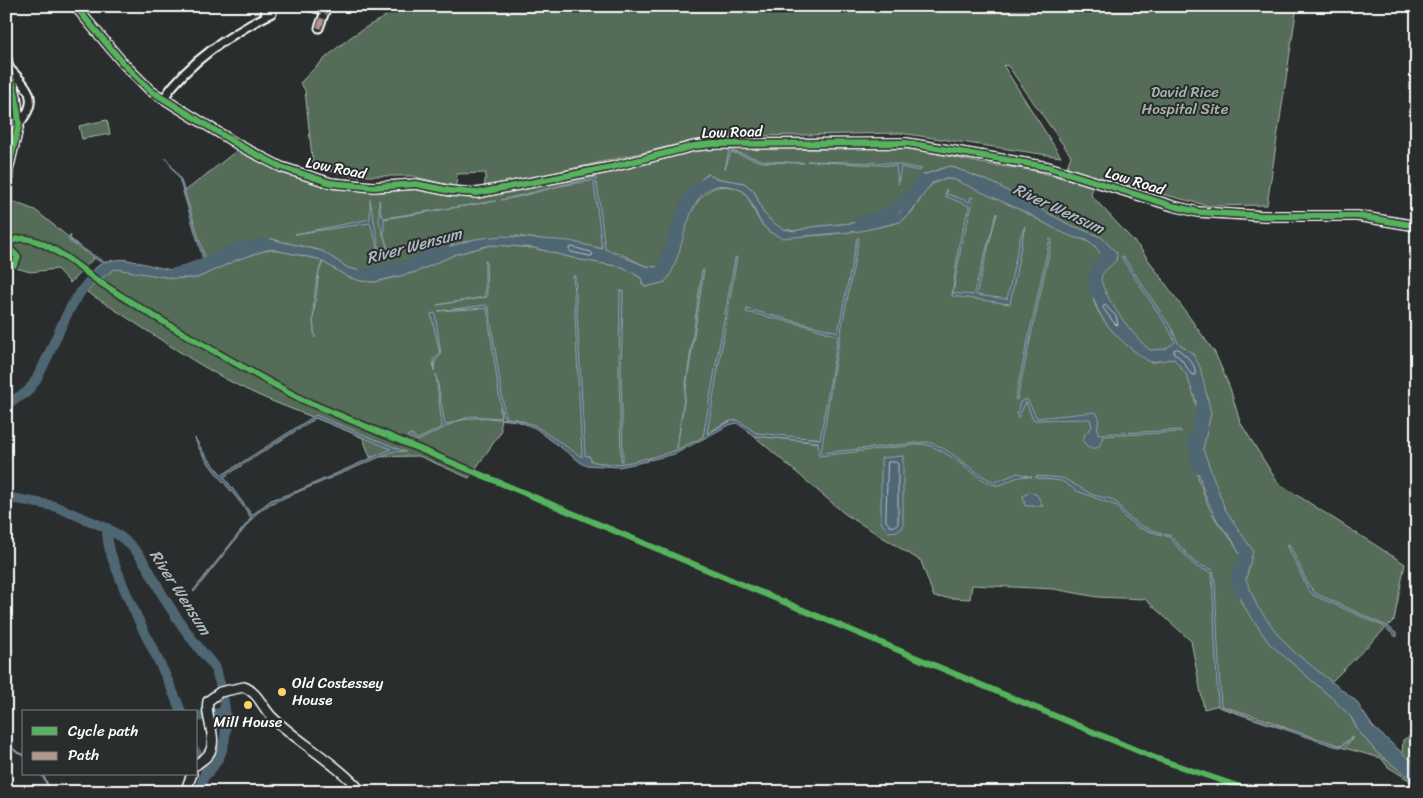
<svg xmlns="http://www.w3.org/2000/svg" width="1423" height="798" viewBox="0 0 1423 798" font-family="Sriracha,sans-serif">
<style>
.green{fill:#556c59;stroke:#aab6ac;fill-rule:evenodd}
.water{fill:#4f6673;stroke:#95a3ab;fill-rule:evenodd}
.lines{fill:none;stroke-linecap:round;stroke-linejoin:round}
.shore{stroke:#b9c2c7;stroke-width:1}
.stream{stroke:#95a3ab;stroke-width:2}
.river{stroke:#4f6673;stroke-width:10}
.minor-casing{stroke:#fff;stroke-width:11}
.tertiary-casing{stroke:#fff;stroke-width:12}
.minor{stroke:#2a2d2e;stroke-width:7}
.tertiary{stroke:#2a2d2e;stroke-width:9}
.quiet{stroke:#b2968c;stroke-width:5;stroke-dasharray:10 5;stroke-linecap:butt}
.cycleway-casing{stroke:#2a2d2e;stroke-width:9}
.cycleway{stroke:#56b35d;stroke-width:6}
.poi-dot{fill:#ffd166;stroke:#2a2d2e;stroke-width:2}
.labels{text-anchor:middle;stroke-width:4;stroke-linejoin:round;paint-order:stroke}
.park-label{font-size:15px;fill:#aab6ac;stroke:#2a2d2e}
.street-label{font-size:15px;fill:#fff;stroke:#2a2d2e}
.poi-label{font-size:15px;fill:#fff;stroke:#2a2d2e;text-anchor:start}
.water-label{font-size:16px;font-style:italic;fill:#b0bac0;stroke:#2a2d2e}
</style>
<rect width="100%" height="100%" fill="#2a2d2e"/>
<filter id="ink" filterUnits="userSpaceOnUse"><feTurbulence type="fractalNoise" baseFrequency=".02" numOctaves="2"/><feDisplacementMap in="SourceGraphic" scale="10" xChannelSelector="R" yChannelSelector="G"/><feConvolveMatrix kernelMatrix="1 2 1 2 8 2 1 2 1" color-interpolation-filters="sRGB"/></filter>
<g filter="url(#ink)">
<g class="green">
<path d="M395,6H904L942,10V6H1297L1267,205L1209,206L1079,173L1067,167L1071,156L1008,66L1003,65L1061,157L900,133L710,137L484,189L486,173L457,174L456,187L412,176H352L313,167L305,90L300,83C326,56 351,33 385,17V10Z"/>
<path d="M107,120L110,134L82,139L79,126Z"/>
<path d="M737,146L911,148L985,164L1031,170L1093,186L1091,195L1140,248L1215,353L1230,388L1240,422L1278,483L1405,564L1394,620L1330,683C1294,655 1255,628 1236,584L1241,602L1270,643L1333,699L1351,717L1357,729L1377,753L1417,783V785L1388,767L1381,758L1344,748L1352,737L1341,746L1302,735L1273,722L1219,705L1204,709L1191,641L1145,599L1097,597L1054,589L972,585L970,599L934,597L921,561L845,514L754,436L822,443L823,439C804,436 770,439 754,432C746,429 742,418 731,421C719,424 709,434 698,440C667,456 625,470 591,461L589,456C584,455 582,458 578,456C552,444 535,418 505,418L500,407L501,432L469,478L419,456L370,457L363,438C329,422 294,411 260,396C199,369 144,327 87,292L109,267L171,278H197L239,259L270,249L318,259L348,277L361,281L375,282L416,272L456,254L491,245L511,246L534,248L581,260L623,267L641,278L643,285L646,287L665,282L667,279C682,246 690,166 743,191C755,205 755,224 773,234C786,242 889,229 903,220C925,205 920,178 953,179C990,192 1023,212 1058,230C1076,240 1087,236 1101,253L1100,264C1107,257 1108,243 1101,237L1068,224L993,183L950,166L923,175L909,202L900,212L852,223L811,227L795,231L782,229L772,222L763,212L754,191L744,183L715,178L707,174C696,183 685,199 681,213C675,230 675,259 658,267L645,266L619,253L586,245L515,236L471,240L444,248L410,265L369,273L348,268L322,251L271,239L243,247L207,264L184,192L240,148L286,172L332,185L370,190L413,188L469,197L526,189L690,150ZM1093,285C1098,304 1127,345 1146,351C1157,354 1166,349 1177,350C1196,363 1204,395 1198,417C1196,403 1189,365 1174,359C1167,357 1157,363 1150,362C1127,347 1087,314 1093,285ZM1194,457L1203,482L1216,506L1244,544L1245,553L1241,562C1241,546 1227,536 1218,523C1206,505 1197,478 1194,457Z"/>
<path d="M11,201L35,210L94,258L70,283L57,269L30,272L6,265V238Z"/>
<path d="M1417,732V766L1402,755L1403,740Z"/>
</g>
<g class="water">
<path d="M729,150L765,161L804,163L762,162L731,152L725,169Z"/>
<path d="M166,158L181,180L207,264L243,247L271,239L322,251L348,268L369,273L410,265L444,248L475,239L502,236L570,241L602,249L594,183H597L605,249L645,266L657,267C675,259 675,230 681,213C685,199 696,183 707,174L715,178L744,183L754,191L763,212L772,222L783,229L795,231L811,227L852,223L900,212L909,202L923,175L950,166L993,183L1068,224L1101,237L1117,253L1116,261C1112,265 1101,272 1101,279C1103,296 1135,339 1150,350L1165,349L1175,342L1170,331L1121,257L1123,256L1172,329L1178,343L1193,354L1200,367L1211,413L1203,449L1225,509L1253,551L1246,579L1257,606L1279,636L1294,652L1356,701L1373,727L1417,766V783L1377,753L1357,729L1351,717L1333,699L1269,643L1241,602L1235,587L1241,557L1232,539L1218,522L1205,495L1194,458V440L1198,430L1196,401L1186,374L1174,359L1150,362C1123,345 1086,313 1093,277C1094,269 1101,264 1102,256L1094,245L1087,240L1075,238L1059,231L1025,212L953,179H944L932,183L908,216L900,222L861,231L783,238C754,229 760,209 743,191C682,162 689,256 665,282L646,287L643,285L641,278L623,267L581,260L534,248L511,246L491,245L456,254L416,272L375,282L361,281L348,277L323,262L319,272L313,321L315,338C311,314 314,285 322,261L318,259L270,249L239,259L197,278H171L115,269L99,280L89,273L102,263L70,242L68,238L71,235L70,240L104,262C111,261 121,258 128,260C150,264 183,278 205,266L179,178Z"/>
<path d="M807,161L889,163L922,169L919,171L901,167L898,184L896,166Z"/>
<path d="M596,177V180L559,186L522,196L501,200Z"/>
<path d="M946,189L947,194L970,202L971,197L974,198L962,242L953,293L973,295L997,213L976,295L1007,299L1020,238L1025,226L1010,304L952,296L959,244L969,206L945,196Z"/>
<path d="M370,199L381,257L370,223L295,234L370,219Z"/>
<path d="M379,200L381,215L384,218L496,201L384,219V236L390,256L379,221Z"/>
<path d="M857,238H859L833,373L821,453L926,442C949,445 972,474 995,482L1018,473L1032,477C1015,473 1004,487 995,485C969,476 950,449 923,444L819,456L818,442L754,436L737,423L729,425L675,454L650,460L649,458L674,451L703,437L735,258L737,257L707,434L731,421L738,420L756,433L820,439L838,336L808,326L746,312L747,309L838,332Z"/>
<path d="M1050,239L1052,240L1017,400L1015,399Z"/>
<path d="M485,261H486L487,297L437,305L485,297Z"/>
<path d="M704,270L677,448L702,271Z"/>
<path d="M573,276H575L585,455L590,457L591,461C610,466 628,464 647,458L648,461L619,467L584,465L535,428L517,421L488,418H473L457,421L418,441L407,436L410,434L418,439L442,427L436,374L445,425L472,416L515,419L534,425L582,457Z"/>
<path d="M620,291H623L621,374L623,460L621,461L619,373Z"/>
<path d="M486,305L489,308L505,416H502L487,308L438,311Z"/>
<path d="M435,313L441,355L435,361L434,371L433,360L440,354L431,314Z"/>
<path d="M1027,399L1037,418L1096,412L1099,418L1097,431L1099,434L1180,430L1181,432L1103,436L1099,447C1092,450 1086,447 1083,441L1085,434L1092,427L1090,419L1033,420L1026,402L1018,418L1017,414L1020,402Z"/>
<path d="M316,415L406,452L394,451L270,504L256,514L194,592L193,591L251,518C237,494 201,462 195,438L204,453L222,475ZM316,418L391,449L297,491L271,500L252,515L224,477Z"/>
<path d="M903,456V527L898,531L888,532L881,522V458Z"/>
<path d="M1036,476L1063,478L1093,495L1111,499L1119,505L1126,515L1141,526L1171,536L1195,563L1213,570L1215,582L1221,707L1341,746L1353,738L1344,748L1334,746L1218,707L1212,573L1195,566L1169,537L1139,528L1123,516L1117,506L1077,491L1062,481L1036,478Z"/>
<path d="M1030,492L1037,495L1043,506H1025L1023,496Z"/>
<path d="M1289,544L1308,584L1315,593L1389,627L1398,635L1396,637L1383,626L1313,595L1308,589L1287,545Z"/>
</g>
<g class="lines">
<g class="shore">
<path d="M572,247L591,252L593,255L590,256L571,252L569,249Z"/>
<path d="M1105,305L1116,316L1118,325L1115,324L1103,308Z"/>
<path d="M1178,349C1186,356 1197,364 1195,375H1192L1181,359L1174,353V350Z"/>
<path d="M888,462H896L898,464V524L891,527L886,521Z"/>
</g>
<g class="stream">
<path d="M6,743L18,753L24,755"/>
<path d="M42,774L51,792"/>
</g>
<g class="river">
<path d="M859,221C896,212 899,210 922,180"/>
<path d="M661,270L687,198L692,191L703,184"/>
<path d="M174,273C209,265 232,243 269,244"/>
<path d="M360,275L412,264L430,254L446,250"/>
<path d="M1096,294L1093,275L1105,256"/>
<path d="M6,404L26,393L34,383C57,346 66,294 104,269"/>
<path d="M1198,468L1193,444L1201,406"/>
<path d="M6,497L54,506L107,528C107,546 112,559 119,575C136,622 164,665 181,712"/>
<path d="M107,528C145,550 147,570 168,604C181,625 197,647 214,666C224,690 231,728 221,753C217,763 210,771 203,778"/>
<path d="M1240,593L1235,578L1245,554"/>
<path d="M196,717L224,712"/>
<path d="M196,752L207,768L202,781L204,792"/>
</g>
<g class="minor-casing">
<g id="minor">
<path d="M306,6L325,10"/>
<path d="M264,8L267,15"/>
<path d="M319,28L327,6"/>
<path d="M10,69C29,88 40,100 19,124"/>
<path d="M163,99C190,60 231,34 272,13"/>
</g>
</g>
<g class="tertiary-casing">
<g id="tertiary">
<path d="M75,6L123,63L151,91L242,147L281,167L331,183L374,187L416,184L451,191L477,193L612,167L694,146L713,144L907,143L1048,167L1173,206L1198,212L1264,216H1357L1417,226"/>
<path d="M6,57L16,96L19,124L8,170L6,207"/>
<path d="M196,765C200,761 205,759 208,755C220,739 204,718 208,701L220,692L244,687C258,692 263,709 273,718C301,744 336,763 362,792"/>
<path d="M185,792L192,774"/>
</g>
</g>
<use href="#minor" class="minor"/>
<use href="#tertiary" class="tertiary"/>
<g class="quiet">
<path d="M306,6L325,10"/>
<path d="M319,28L327,6"/>
</g>
<g class="cycleway-casing">
<g id="cycleway">
<path d="M75,6L123,63L151,91L242,147L281,167L331,183L374,187L416,184L451,191L477,193L612,167L694,146L713,144L907,143L1048,167L1173,206L1198,212L1264,216H1357L1417,226"/>
<path d="M6,57L16,96L19,124L8,170L6,207"/>
<path d="M6,262L14,265L18,257L8,247L12,241C36,228 81,270 101,283C167,326 234,363 303,400L1155,758L1255,792"/>
</g>
</g>
<use href="#cycleway" class="cycleway"/>
</g>
</g>
<g class="poi-dot">
<circle cx="282" cy="692" r="5"/>
<circle cx="248" cy="705" r="5"/>
</g>
<g class="labels">
<g class="park-label">
<text x="1185" y="97">David Rice<tspan x="1185" dy="17">Hospital Site</tspan></text>
</g>
<g class="street-label">
<text transform="translate(732 132) rotate(-2)" y="5">Low Road</text>
<text transform="translate(336 168) rotate(11)" y="5">Low Road</text>
<text transform="translate(1135 181) rotate(17)" y="5">Low Road</text>
</g>
<g class="poi-label">
<text x="292" y="688">Old Costessey<tspan x="292" dy="17">House</tspan></text>
<text x="248" y="727" text-anchor="middle">Mill House</text>
</g>
<g class="water-label">
<text transform="translate(1059 208) rotate(25)" y="6">River Wensum</text>
<text transform="translate(414 245) rotate(-15)" y="6">River Wensum</text>
<text transform="translate(181 592) rotate(57)" y="6">River Wensum</text>
</g>
</g>
<rect width="1423" height="798" fill="none" stroke="#2a2d2e" stroke-width="25"/>
<rect x="12" y="12" width="1398" height="773" fill="none" stroke="#fff" stroke-width="2" filter="url(#ink)"/>
<rect x="22" y="710" width="175" height="65" fill="#2a2d2e" stroke="#7f8182"/>
<rect x="32" y="727" width="25" height="8" fill="#56b35d" stroke="#7f8182"/>
<text x="68" y="736" font-size="15" fill="#ffffff">Cycle path</text>
<rect x="32" y="752" width="25" height="8" fill="#b2968c" stroke="#7f8182"/>
<text x="68" y="760" font-size="15" fill="#ffffff">Path</text>
</svg>
